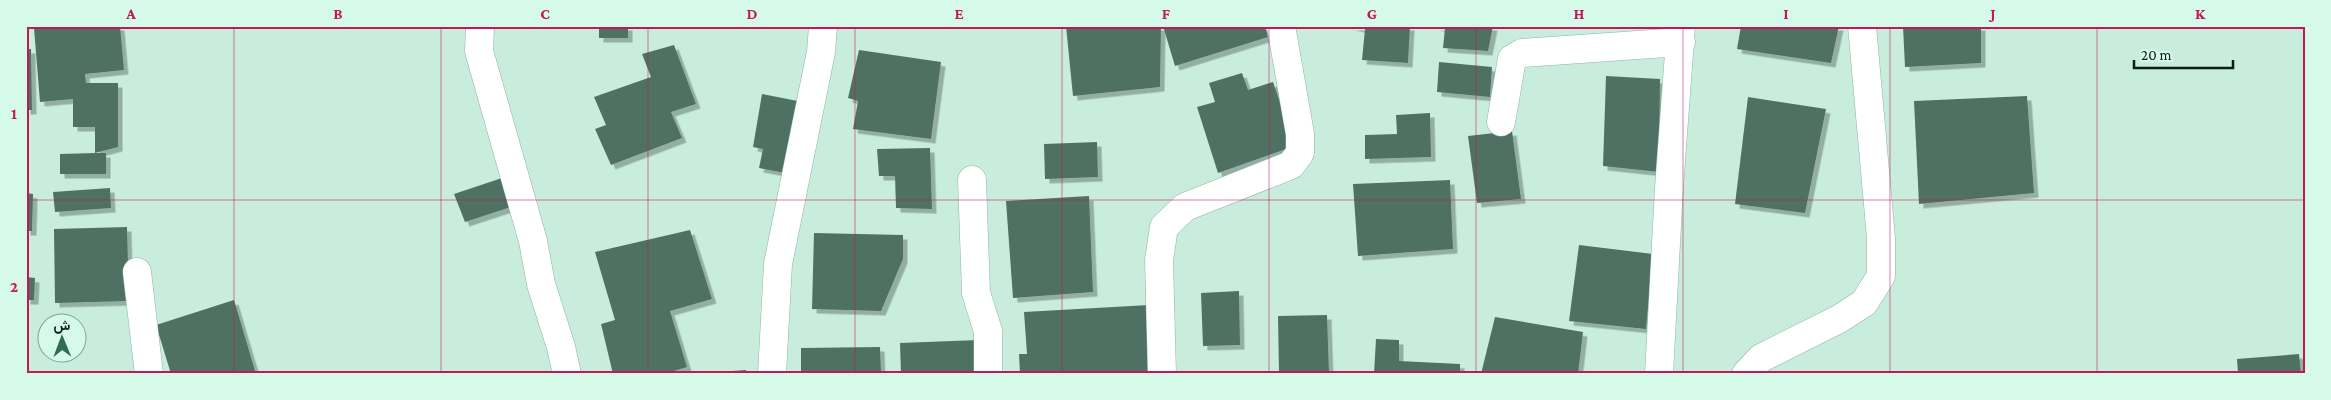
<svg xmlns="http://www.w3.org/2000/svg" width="2331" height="400" viewBox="0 0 2331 400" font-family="'Crimson Pro',Vazirmatn,serif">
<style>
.building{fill:#507163;filter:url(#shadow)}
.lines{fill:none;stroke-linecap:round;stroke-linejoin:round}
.street-casing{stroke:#90b3a4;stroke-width:29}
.street{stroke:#fff;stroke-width:28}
.grid{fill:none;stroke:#c2185b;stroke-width:1;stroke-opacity:0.55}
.neatline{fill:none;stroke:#c2185b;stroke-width:2}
.grid-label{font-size:16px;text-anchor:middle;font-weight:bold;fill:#c2185b}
</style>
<defs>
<filter id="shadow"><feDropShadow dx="4.5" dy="4.5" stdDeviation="0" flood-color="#0004"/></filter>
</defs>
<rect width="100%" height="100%" fill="#c9eddd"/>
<g class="building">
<path d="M51,26H120L124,70L85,74L86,83H118V147L95,153H106V174H60V154L95,153V127H73V99L40,102L34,28Z"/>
<rect x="599" y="26" width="29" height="12"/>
<path d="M1066,26H1161L1160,87L1073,96Z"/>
<path d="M1163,26H1265L1268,37L1175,66Z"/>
<path d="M1351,26H1410L1408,63L1362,60L1365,29Z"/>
<path d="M1435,26H1493L1488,51L1443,48L1445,28Z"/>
<path d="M1741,26H1839L1831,63L1737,49Z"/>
<path d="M1903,26H1981V63L1905,67Z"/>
<path d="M674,45L696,104L671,112L682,138L611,165L595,129L606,125L594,97L651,77L642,54Z"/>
<path d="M26,49H31L32,110H26Z"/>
<path d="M859,50L941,62L931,139L853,129L858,101L848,98Z"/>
<path d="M1439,62L1492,67L1490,97L1437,92Z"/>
<path d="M1242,73L1248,90L1273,82L1295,146L1218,173L1197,107L1215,102L1209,83Z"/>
<path d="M1606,76L1660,79L1659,172L1603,166Z"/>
<path d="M762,94L818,105L801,176L759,168L763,149L753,147Z"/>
<path d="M2027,96L2034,193L1919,204L1914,101Z"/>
<path d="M1748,97L1826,109L1805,213L1735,204Z"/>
<path d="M1430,113L1431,157L1365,159V135L1397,134L1396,115Z"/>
<path d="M1512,131L1521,199L1477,203L1468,136Z"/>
<path d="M1097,142L1098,177L1045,179L1044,144Z"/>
<path d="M930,148L932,209L896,208L895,176H879L877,149Z"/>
<path d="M505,177L514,206L465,222L454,194Z"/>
<path d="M1450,180L1453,249L1358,256L1353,184Z"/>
<path d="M110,188L111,208L55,212L53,192Z"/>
<path d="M26,193L33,194L32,231H26Z"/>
<path d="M1089,196L1093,292L1013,298L1006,201Z"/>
<path d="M127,227L129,301L55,303L54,229Z"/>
<path d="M690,230L712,299L670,311L687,367L664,374H613L601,324L615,320L595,252Z"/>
<path d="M814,233L903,235V259L881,311L812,309Z"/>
<path d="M1579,245L1653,254L1646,329L1569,321Z"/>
<path d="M26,277L35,278L34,300H26Z"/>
<path d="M1239,291L1240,345L1203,346L1201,293Z"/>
<path d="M234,300L256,374H171L156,325Z"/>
<path d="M1149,305L1157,374H1020L1019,354H1027L1024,312Z"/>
<path d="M1327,315L1329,374H1279L1278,316Z"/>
<path d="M1495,317L1583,332L1578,374H1481Z"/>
<path d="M1376,339L1399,340V361L1460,364V374H1374Z"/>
<path d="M978,340V374H901L900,343Z"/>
<path d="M880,347L881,374H801V348Z"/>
<path d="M2299,354L2301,374H2238L2237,359Z"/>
<path d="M746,370L747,374H718V372Z"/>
</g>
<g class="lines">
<g class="street-casing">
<g id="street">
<path d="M480,26L479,51L533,241L541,284L561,347L567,374"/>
<path d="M1501,122L1512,59L1522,53L1681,42"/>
<path d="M972,180L976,293L988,331V374"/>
<path d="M137,272L149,374"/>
<path d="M772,374L778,264L821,52L823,26"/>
<path d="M1162,374L1159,260L1164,227L1185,207L1291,165L1300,153V134L1281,26"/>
<path d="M1659,374L1669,188L1681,26"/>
<path d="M1746,374L1761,358L1839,319L1864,303L1881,276V238L1862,26"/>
</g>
</g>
<use href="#street" class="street"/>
</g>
<path class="grid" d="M234,26V374M441,26V374M648,26V374M855,26V374M1062,26V374M1269,26V374M1476,26V374M1683,26V374M1890,26V374M2097,26V374M26,200H2305"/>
<rect width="2331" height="400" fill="none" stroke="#d6faea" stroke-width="55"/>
<g transform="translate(62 338) rotate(359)"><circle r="24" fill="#d6faea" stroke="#86a195"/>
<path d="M0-4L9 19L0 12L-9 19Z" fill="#306b55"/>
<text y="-8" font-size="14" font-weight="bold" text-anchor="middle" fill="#0e1c16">ش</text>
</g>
<path d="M2134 60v8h99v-8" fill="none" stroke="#0e1c16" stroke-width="2.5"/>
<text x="2141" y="60" font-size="15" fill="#0e1c16" stroke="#d6faea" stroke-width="4" paint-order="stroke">20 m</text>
<rect x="28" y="28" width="2276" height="344" class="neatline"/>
<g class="grid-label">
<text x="131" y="19">A</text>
<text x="338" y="19">B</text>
<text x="545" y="19">C</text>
<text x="752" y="19">D</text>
<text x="959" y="19">E</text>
<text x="1166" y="19">F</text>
<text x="1372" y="19">G</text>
<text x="1579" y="19">H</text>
<text x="1786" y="19">I</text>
<text x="1993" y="19">J</text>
<text x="2200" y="19">K</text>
<text x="14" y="119">1</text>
<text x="14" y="292">2</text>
</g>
</svg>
